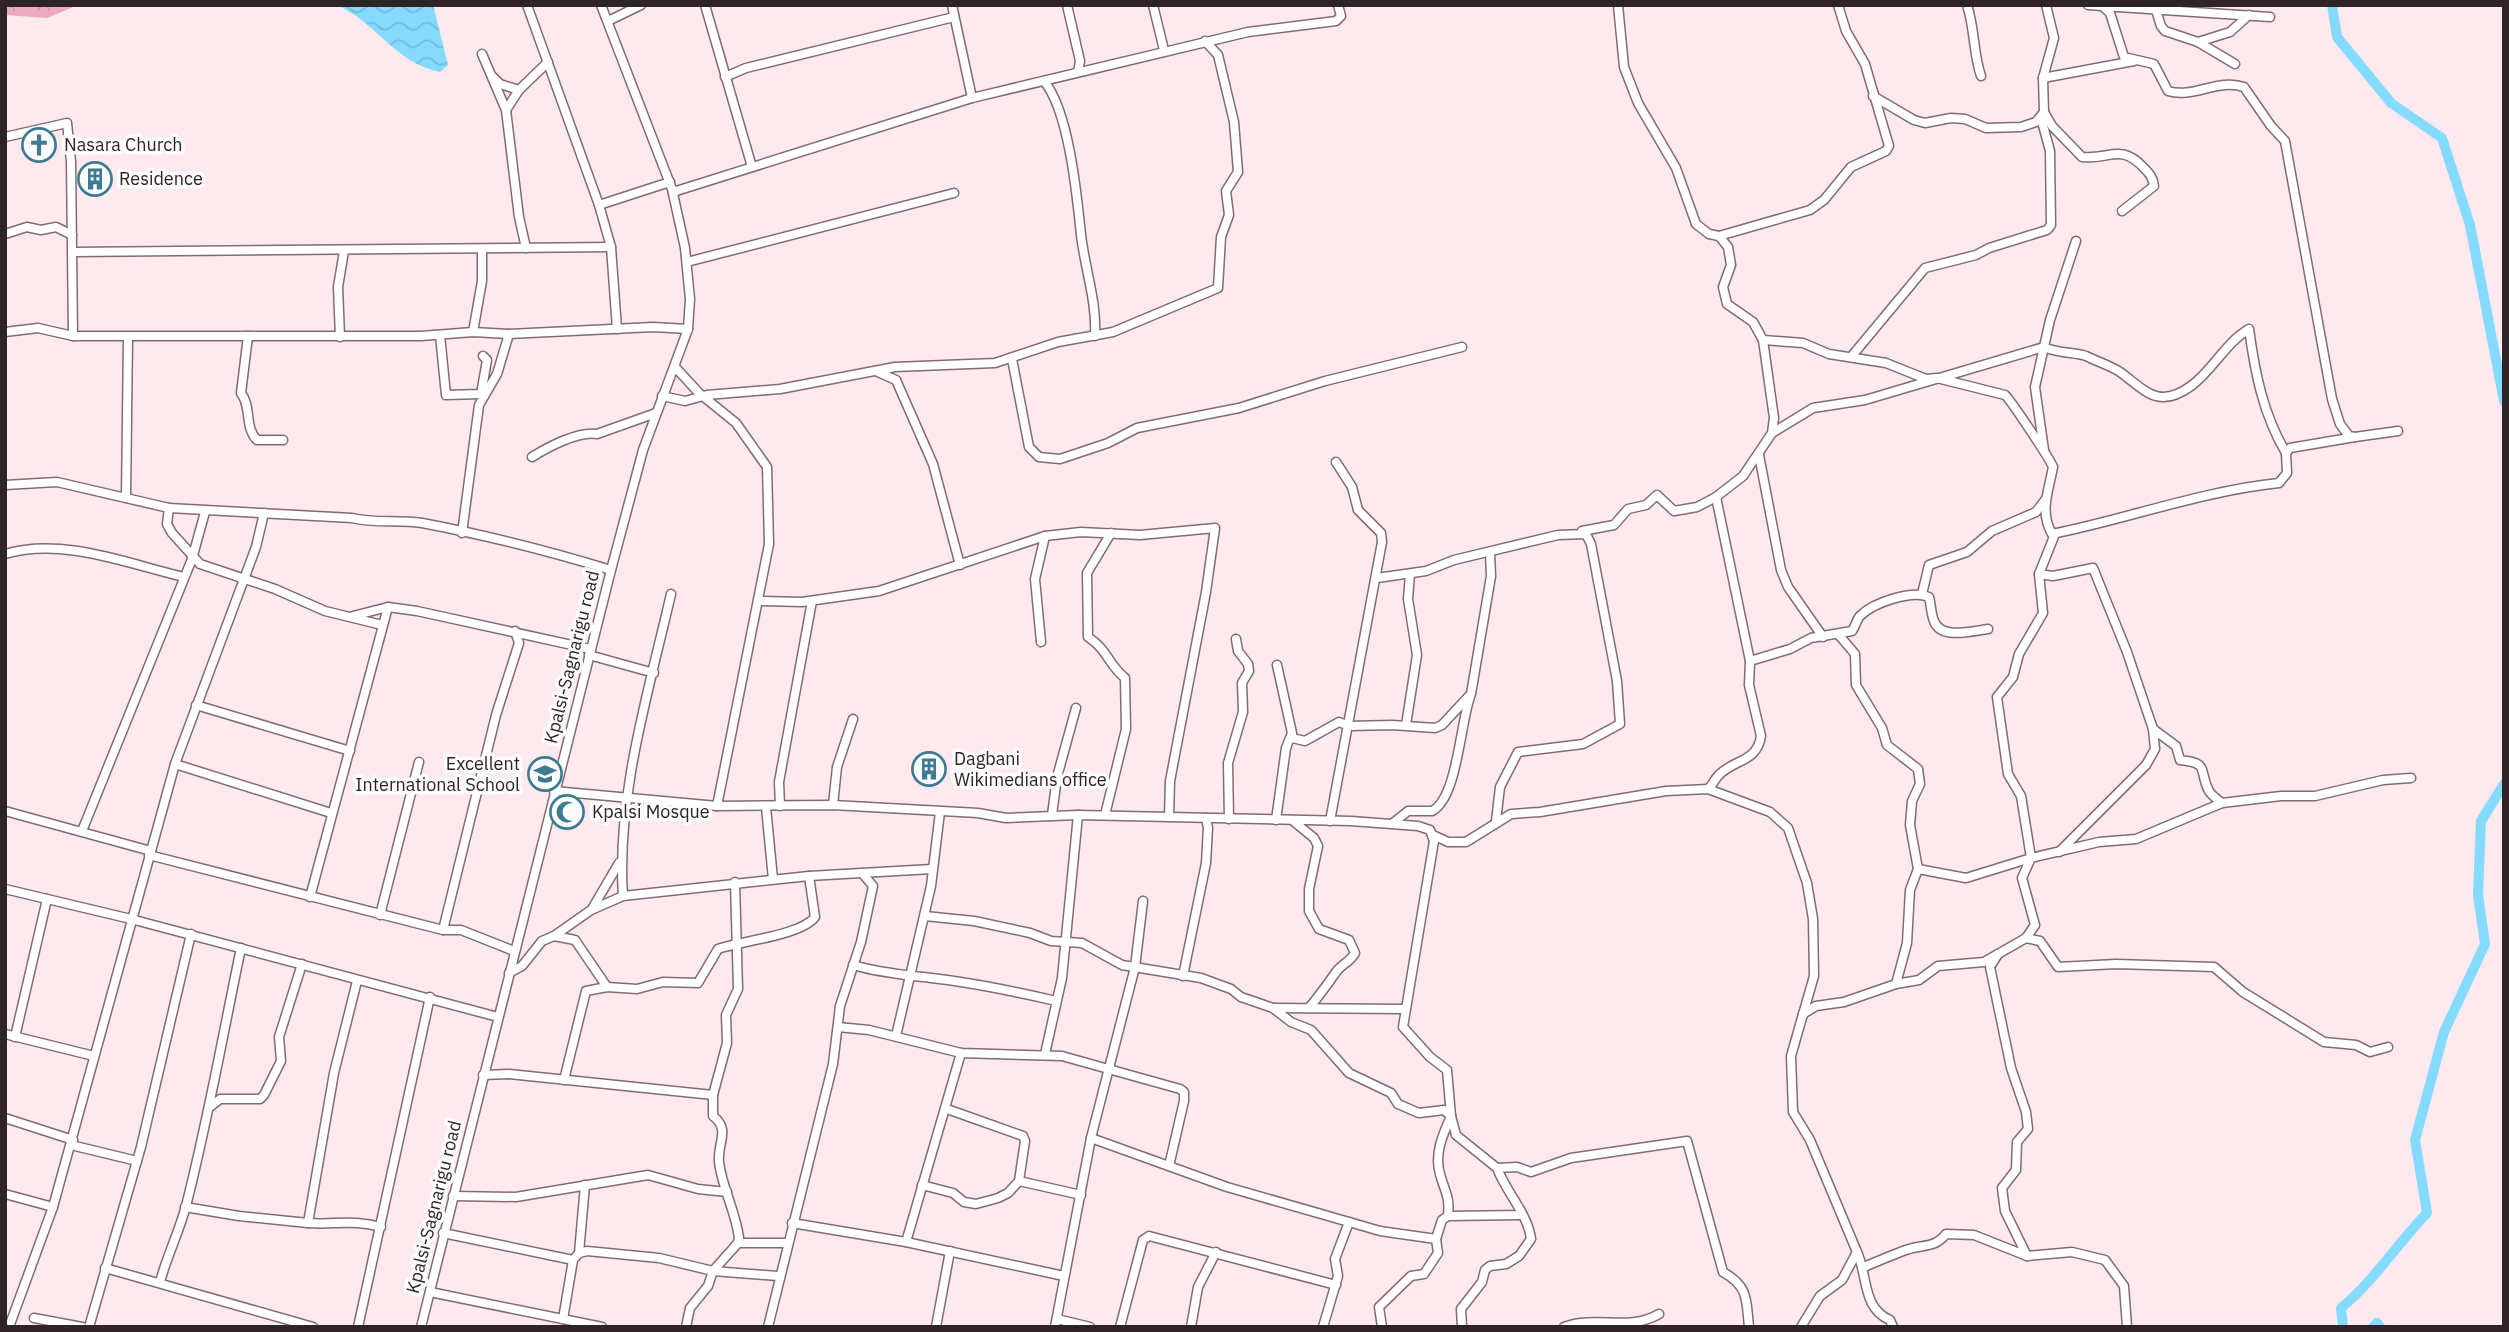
<svg xmlns="http://www.w3.org/2000/svg" width="2509" height="1332" viewBox="0 0 2509 1332" font-family="'IBM Plex Sans',sans-serif">
<style>
.forest{fill:url(#forest-crowns)}
.water{fill:url(#water-waves)}
.lines{fill:none;stroke-linecap:round;stroke-linejoin:round}
.river{stroke:#84dbfd;stroke-width:10}
.minor-casing{stroke:#826b71;stroke-width:11}
.minor{stroke:#fff;stroke-width:8}
.labels{text-anchor:middle;stroke-width:7;stroke-linejoin:round;paint-order:stroke}
.poi-label{font-size:18px;fill:#2e2427;stroke:#fcfcfc;text-anchor:start}
.street-label{font-size:18px;fill:#2e2427;stroke:#fcfcfc}
</style>
<defs>
<pattern id="forest-crowns" width="20" height="18" patternUnits="userSpaceOnUse" patternTransform="scale(1.75)"><rect width="20" height="18" fill="#ebabbc"/><path d="M2 6a3 3 0 1 1 6 0M12 15a3 3 0 1 1 6 0" fill="none" stroke="#ca93a2"/></pattern>
<pattern id="water-waves" width="16" height="10" patternUnits="userSpaceOnUse" patternTransform="scale(1.75)"><rect width="16" height="10" fill="#84dbfd"/><path d="M0 5q4-4 8 0t8 0" fill="none" stroke="#72bcd9"/></pattern>
</defs>
<rect width="100%" height="100%" fill="#fee9ee"/>
<path class="forest" d="M5,5H78L47,18L5,15Z"/>
<path class="water" d="M337,5H433L448,65L440,72C395,63 376,22 337,5Z"/>
<g class="lines">
<g class="river">
<path d="M2332,5L2337,37L2391,103L2442,138L2470,225L2504,401"/>
<path d="M2343,1327L2341,1308C2374,1281 2397,1244 2427,1213L2415,1140L2444,1032L2485,944L2478,895L2481,821L2504,784"/>
<path d="M2373,1327L2377,1323L2380,1327"/>
</g>
<g class="minor-casing">
<g id="minor">
<path d="M527,5L599,205L611,247L617,329"/>
<path d="M705,5L752,167"/>
<path d="M952,5L972,98"/>
<path d="M1067,5L1080,61L1078,72"/>
<path d="M1153,5L1164,50"/>
<path d="M1618,5L1624,67L1638,103L1676,168L1696,224L1709,234L1719,236L1728,247L1731,265L1723,287L1727,304L1753,322L1763,340L1803,343L1829,354L1886,363L1926,379L1937,378L2005,395C2010,399 2050,459 2053,467C2049,490 2039,511 2052,534C2127,519 2202,491 2279,483L2287,473L2286,453L2290,448L2355,437"/>
<path d="M1967,5C1975,29 1973,53 1981,76"/>
<path d="M2088,5L2270,17"/>
<path d="M2101,5L2110,13L2124,57L2154,64L2168,91C2193,99 2218,78 2244,87L2271,126L2285,141L2332,399L2340,424L2349,436L2355,437L2398,431"/>
<path d="M2156,10L2161,26L2165,31L2198,42L2230,32L2249,15"/>
<path d="M608,21L641,5"/>
<path d="M2198,42L2235,64"/>
<path d="M482,54L506,110L519,217L526,248"/>
<path d="M493,77L500,84L519,90L548,62"/>
<path d="M725,77L746,68L954,17"/>
<path d="M2043,78L2134,61"/>
<path d="M1044,81C1069,111 1077,196 1081,235C1085,269 1097,302 1095,336"/>
<path d="M1873,96L1914,120L1925,123L1951,118L1965,119L1986,128L2021,127L2036,122L2044,112L2043,78L2054,38L2046,5"/>
<path d="M506,110L519,90"/>
<path d="M2044,112L2052,126L2082,157C2109,160 2120,143 2143,167C2149,173 2153,177 2154,186L2122,211"/>
<path d="M5,137L67,123L71,161L73,336"/>
<path d="M673,192L972,98L1248,32L1336,21L1341,16L1338,5"/>
<path d="M599,205L670,182"/>
<path d="M5,234L27,227L41,230L56,227L72,235"/>
<path d="M1719,236L1810,210L1824,200L1851,167L1886,151L1889,146L1865,64L1846,31L1838,5"/>
<path d="M73,252L611,247"/>
<path d="M687,262L954,193"/>
<path d="M5,332L38,328L73,336H421L473,332L509,334L653,327L688,329"/>
<path d="M473,332L482,281V249"/>
<path d="M440,335L446,395L481,394L487,360L483,356"/>
<path d="M248,336L241,393C252,407 244,427 257,440H283"/>
<path d="M340,337L338,287L344,251"/>
<path d="M1851,357L1925,268L1976,255L1989,248L2047,230L2051,225L2050,151L2041,118"/>
<path d="M1012,359L1029,447L1039,457L1060,459L1108,443L1137,428L1239,408L1325,381L1462,347"/>
<path d="M675,367L699,393L736,423L767,467L769,544L717,806"/>
<path d="M878,372L896,380L933,464L960,565"/>
<path d="M662,396L685,401L707,395L780,389L895,367L995,363L1058,342L1113,332L1218,288L1221,237L1229,215L1226,191L1238,172L1234,122L1218,55L1205,41"/>
<path d="M1772,433L1813,408L1865,400L2044,347C2059,354 2076,352 2086,356C2096,361 2111,366 2120,372C2145,390 2158,410 2191,386C2213,370 2225,343 2249,329C2255,373 2263,414 2286,453"/>
<path d="M2044,450L2035,387L2050,320L2076,241"/>
<path d="M1759,455L1781,570L1788,587L1823,637"/>
<path d="M532,457C548,447 578,431 597,434L656,413"/>
<path d="M5,485L57,482L169,508L167,524L172,533L200,564L275,589L325,611L382,625"/>
<path d="M126,498L128,337"/>
<path d="M169,508L352,518C376,524 398,519 422,523C486,535 548,551 611,570"/>
<path d="M1582,531L1614,525L1628,509L1646,505L1657,495L1674,511L1697,507L1716,497"/>
<path d="M462,533L479,405L497,374L509,334"/>
<path d="M5,554C63,537 128,564 184,577"/>
<path d="M2039,574L2053,576L2093,568L2127,652L2153,729L2155,749L2146,765L2059,852"/>
<path d="M1377,578L1426,571L1454,560L1558,535L1586,534L1591,544L1617,681L1620,724L1583,744L1518,752L1500,787L1496,821"/>
<path d="M1922,594L1929,565L1967,552L1992,531L2036,512L2045,500"/>
<path d="M759,601L802,602L879,591L1045,536L1081,532L1140,535L1215,528L1206,592L1170,781L1169,816"/>
<path d="M353,616L388,607L417,611L590,649"/>
<path d="M1838,634L1855,654L1856,685L1882,728L1887,745L1918,769L1920,784L1912,801L1910,825L1918,869L1910,890L1907,943L1896,984"/>
<path d="M1041,642L1035,579L1045,536"/>
<path d="M589,655L654,673"/>
<path d="M1750,661L1790,649L1811,638L1852,631C1855,627 1857,619 1860,616C1874,602 1912,590 1929,597C1931,605 1931,614 1934,621C1941,640 1972,631 1988,629"/>
<path d="M196,705L350,751"/>
<path d="M1406,725L1417,655L1408,599L1410,574"/>
<path d="M2153,729L2176,746L2180,760C2211,763 2198,771 2209,791C2211,795 2218,800 2222,803"/>
<path d="M1292,738L1305,741L1339,722L1349,726L1392,725L1435,728L1442,725L1469,696"/>
<path d="M175,764L331,813"/>
<path d="M1708,789C1713,785 1714,780 1718,776C1733,759 1757,763 1761,736L1749,685L1750,661L1716,497L1743,476L1772,433L1774,418L1763,340"/>
<path d="M554,791L717,806L833,805L978,813L1006,818L1078,815L1351,821L1418,826L1430,830L1434,841L1403,1027L1430,1057L1447,1070L1451,1116L1456,1135L1497,1168L1517,1167L1531,1172L1571,1158L1687,1141L1723,1272C1749,1287 1746,1299 1749,1327"/>
<path d="M833,805L837,767L853,719"/>
<path d="M780,806L779,782L812,601"/>
<path d="M766,807L773,879"/>
<path d="M5,811L151,851"/>
<path d="M1052,815L1057,777L1076,708"/>
<path d="M1105,815L1126,729L1125,678C1107,663 1108,650 1088,637L1087,573L1111,533"/>
<path d="M1229,819L1228,763L1243,712L1242,683L1249,671L1248,664L1238,651L1236,639"/>
<path d="M1276,820L1286,748L1292,733L1277,665"/>
<path d="M1292,820L1314,838L1318,846L1309,889V911L1319,929L1349,940L1355,953C1350,962 1342,964 1336,972C1327,985 1319,996 1309,1008"/>
<path d="M1330,821L1382,542L1381,533L1358,510L1352,487L1336,462"/>
<path d="M1393,823L1408,811H1432C1458,798 1460,721 1471,694L1491,576L1490,553"/>
<path d="M82,831L192,559L205,512"/>
<path d="M1433,835L1448,842H1466L1511,814L1540,812L1666,791L1708,789L1770,812L1788,828L1807,883L1813,919L1814,976L1791,1056L1793,1112L1810,1140L1857,1252L1842,1280L1820,1296L1801,1327"/>
<path d="M149,855L443,930H461L514,951"/>
<path d="M1918,869L1966,878L2031,858L2021,796L2008,774L1997,697L2013,677L2019,654L2043,613L2039,574L2055,534"/>
<path d="M5,889L131,919L498,1017"/>
<path d="M623,896C616,797 649,690 671,594"/>
<path d="M310,897L388,607"/>
<path d="M592,909L619,863"/>
<path d="M380,915L419,762"/>
<path d="M925,916L974,921L1030,933L1051,941L1082,943L1122,965L1201,978L1231,989L1241,997L1273,1008L1291,1022L1311,1030L1349,1073L1391,1093L1398,1104L1419,1113L1444,1110L1451,1116C1443,1134 1434,1154 1440,1174C1445,1193 1450,1195 1448,1216"/>
<path d="M443,930L496,715L519,643L515,631"/>
<path d="M554,936L575,940L607,987"/>
<path d="M2026,938L2040,941L2058,967L2116,964L2214,967L2243,992L2324,1042L2356,1045L2370,1052L2388,1047"/>
<path d="M1998,954L1990,967L2011,1068L2026,1112L2028,1129L2017,1142L2016,1170L2002,1188L2005,1211L2027,1256L2072,1252L2105,1260L2124,1286L2127,1327"/>
<path d="M853,965C873,971 891,973 912,976C960,980 1009,990 1056,1001"/>
<path d="M509,973L522,966L542,941L554,936L591,910L623,896L809,876L932,869"/>
<path d="M1183,976L1206,863L1208,828L1206,818"/>
<path d="M1273,1008L1405,1009"/>
<path d="M1803,1014L1816,1006L1844,1002L1896,984L1919,980L1938,966L1984,962L2026,938L2035,925L2022,878L2031,858L2099,842L2136,839L2222,803L2281,796H2315L2383,780L2411,778"/>
<path d="M838,1027L869,1030L961,1053L1062,1056L1180,1089L1184,1092V1101L1169,1166"/>
<path d="M5,1034L94,1056"/>
<path d="M896,1036L931,886L940,812"/>
<path d="M15,1037L47,899"/>
<path d="M1045,1054L1062,978L1078,815"/>
<path d="M483,1075L509,1074L713,1095L727,1043L726,1015L738,989L735,882"/>
<path d="M564,1080L586,991L607,987L637,989L663,982L698,983L718,949C741,941 802,935 815,917L809,876"/>
<path d="M210,1107L220,1099H260L264,1095L281,1061L279,1037L302,964"/>
<path d="M5,1118L73,1140"/>
<path d="M1091,1138L1227,1187L1349,1222L1380,1231L1436,1239L1442,1220L1448,1216L1522,1215"/>
<path d="M71,1145L137,1161"/>
<path d="M1019,1181L1081,1195"/>
<path d="M922,1185L953,1193L964,1202L976,1204L998,1198L1008,1193L1019,1181L1025,1141L1023,1136L947,1109"/>
<path d="M5,1194L53,1207"/>
<path d="M453,1196L516,1197L648,1175L698,1189L727,1192"/>
<path d="M185,1207L239,1216L308,1223L334,1073L357,981"/>
<path d="M308,1223C335,1225 353,1219 381,1227"/>
<path d="M792,1223L906,1242L1064,1276"/>
<path d="M443,1233L573,1260"/>
<path d="M906,1242L961,1053"/>
<path d="M738,1243H788"/>
<path d="M1857,1252C1868,1276 1862,1308 1890,1320L1893,1327"/>
<path d="M579,1253L585,1185"/>
<path d="M1864,1267C1878,1261 1892,1255 1906,1250C1922,1244 1934,1249 1946,1234L1974,1235L2027,1256"/>
<path d="M105,1268L313,1327"/>
<path d="M160,1282C167,1256 179,1232 186,1206C208,1120 223,1034 241,948"/>
<path d="M430,1292L602,1327"/>
<path d="M34,1318L82,1327"/>
<path d="M563,1319L573,1260L579,1253L587,1251L659,1258L713,1271L778,1276"/>
<path d="M1057,1319L1090,1327"/>
<path d="M9,1327L53,1207L175,764L256,547L264,513"/>
<path d="M89,1327L141,1147L191,934"/>
<path d="M358,1327L430,997"/>
<path d="M421,1327L611,570L643,450L688,329L690,299L685,248L672,189L601,5"/>
<path d="M686,1327L690,1308L708,1286L713,1271L738,1243L739,1238C736,1212 722,1188 719,1162C717,1143 731,1130 713,1116V1095"/>
<path d="M768,1327L833,1064L840,1006L861,942L873,886L862,873"/>
<path d="M936,1327L950,1251"/>
<path d="M1055,1327L1091,1138L1135,967L1143,901"/>
<path d="M1120,1327L1143,1240L1149,1236L1336,1285"/>
<path d="M1191,1327L1198,1287L1216,1252"/>
<path d="M1323,1327L1338,1276L1335,1259L1349,1222"/>
<path d="M1382,1327L1379,1307L1411,1276L1424,1274L1438,1253L1436,1239"/>
<path d="M1462,1327L1461,1309L1482,1282L1485,1270L1490,1266L1506,1264L1519,1256L1531,1239C1528,1214 1506,1192 1497,1168"/>
<path d="M1564,1327C1598,1315 1628,1332 1659,1314"/>
</g>
</g>
<use href="#minor" class="minor"/>
</g>
<defs>
<g id="church-ring" transform="scale(1.75)"><circle r="9.5" fill="#fcfcfc" stroke="#3e7b92" stroke-width="1.5"/><path d="M-1.2-6h2.4v3.5h3.3v2.4h-3.3V6h-2.4V-.1h-3.3v-2.4h3.3Z" fill="#3e7b92"/></g>
<g id="building-ring" transform="scale(1.75)"><circle r="9.5" fill="#fcfcfc" stroke="#3e7b92" stroke-width="1.5"/><path d="M-4-6H4V6H1V3H-1V6H-4ZM-2.5-4.3h1.7v1.8h-1.7ZM.8-4.3h1.7v1.8H.8ZM-2.5-1h1.7V.8h-1.7ZM.8-1h1.7V.8H.8Z" fill="#3e7b92"/></g>
<g id="school-ring" transform="scale(1.75)"><circle r="9.5" fill="#fcfcfc" stroke="#3e7b92" stroke-width="1.5"/><path d="M0-5L7-2L0 1L-7-2ZM-4 1L0 2.5L4 1V4Q0 6-4 4Z" fill="#3e7b92"/></g>
<g id="mosque-ring" transform="scale(1.75)"><circle r="9.5" fill="#fcfcfc" stroke="#3e7b92" stroke-width="1.5"/><path d="M3.5-4.9A6 6 0 1 0 3.5 4.9A5 5 0 1 1 3.5-4.9Z" fill="#3e7b92"/></g>
</defs>
<g fill-rule="evenodd">
<use href="#church-ring" x="39" y="145"/>
<use href="#building-ring" x="95" y="179"/>
<use href="#building-ring" x="929" y="769"/>
<use href="#school-ring" x="545" y="774"/>
<use href="#mosque-ring" x="567" y="812"/>
</g>
<g class="labels">
<g class="poi-label">
<text x="64" y="151">Nasara Church</text>
<text x="119" y="185">Residence</text>
<text x="954" y="765">Dagbani<tspan x="954" dy="21">Wikimedians office</tspan></text>
<text x="520" y="770" text-anchor="end">Excellent<tspan x="520" dy="21">International School</tspan></text>
<text x="592" y="818">Kpalsi Mosque</text>
</g>
<g class="street-label">
<text transform="translate(572 657) rotate(-76)" y="6">Kpalsi-Sagnarigu road</text>
<text transform="translate(434 1207) rotate(-76)" y="6">Kpalsi-Sagnarigu road</text>
</g>
</g>
<rect width="2509" height="1332" fill="none" stroke="#2e2427" stroke-width="14"/>
</svg>
